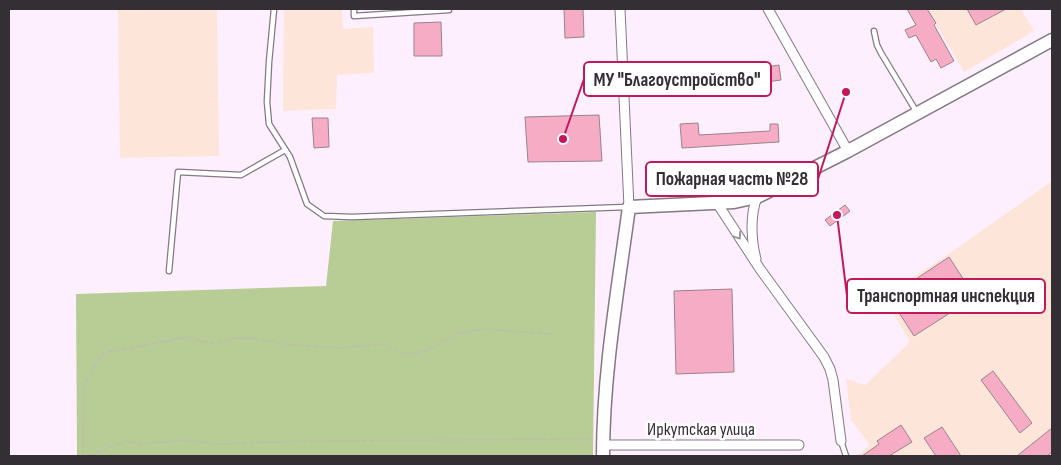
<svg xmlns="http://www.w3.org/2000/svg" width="1061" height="465" viewBox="0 0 1061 465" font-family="'Sofia Sans Condensed',sans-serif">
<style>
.industrial{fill:#fde5da}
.green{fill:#b8cc96}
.building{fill:#f6acc5;stroke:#99848a}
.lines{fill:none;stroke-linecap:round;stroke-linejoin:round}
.lane-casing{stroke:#857886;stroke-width:7}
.street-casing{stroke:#857886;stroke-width:11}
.secondary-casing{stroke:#857886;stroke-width:15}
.path{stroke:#c1b5c2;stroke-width:1;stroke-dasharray:5 2.5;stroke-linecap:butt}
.lane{stroke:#fff;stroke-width:4.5}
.street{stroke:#fff;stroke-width:9}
.secondary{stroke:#fff;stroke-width:12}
.oneway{stroke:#9a979a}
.labels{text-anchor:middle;stroke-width:5;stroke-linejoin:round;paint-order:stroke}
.street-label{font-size:18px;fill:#342f35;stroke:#fff}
.leader{fill:none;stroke:#c2185b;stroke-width:2}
.callout-dot{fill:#c2185b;stroke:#fff;stroke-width:2}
.callout{fill:#fff;stroke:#c2185b;stroke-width:2}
.callout-label{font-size:19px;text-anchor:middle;font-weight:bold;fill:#342f35}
</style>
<rect width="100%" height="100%" fill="#feefff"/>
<g class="industrial">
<path d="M118,9H217L219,156L120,158Z"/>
<path d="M284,9H342L343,29L373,27L374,73L337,75L336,109L283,111Z"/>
<path d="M927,9H1021L1034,31L964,72Z"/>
<path d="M1052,181V456H856L870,445L851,420L846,379L865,385L910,342L883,296L946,256Z"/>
</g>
<path class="green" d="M596,212L593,456H77L76,294L326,286L333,221Z"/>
<g class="building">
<path d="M564,9H583L584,37L565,38Z"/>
<path d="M907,9H927L936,23L934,25L954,61L941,68L936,59L931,62L916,35L909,38L905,30L916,25Z"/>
<path d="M967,9H1006L976,25Z"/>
<path d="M441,22L442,56H414V23Z"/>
<path d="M779,65L781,80L738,86L735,72Z"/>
<path d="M599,115L602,161L528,162L525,117Z"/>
<path d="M312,118H328L329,147L314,148Z"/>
<path d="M698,123L699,135L770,131V124H778L779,142L682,148L680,124Z"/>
<path d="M845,205L850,211L830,226L825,220Z"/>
<path d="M949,257L975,297L914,336L889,297Z"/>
<path d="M732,289L734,372L676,374L674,291Z"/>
<path d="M993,371L1032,423L1020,433L981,380Z"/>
<path d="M901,425L912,442L889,456H862L879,444L877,441Z"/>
<path d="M942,427L961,456H936L924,438Z"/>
<path d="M1052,428V452L1047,456H1017Z"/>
</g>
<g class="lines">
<g class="lane-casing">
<g id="lane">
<path d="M274,9L269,62L267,102L269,124L290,157L307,204L324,216L352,217L627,207"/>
<path d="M354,9V16L449,10"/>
<path d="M874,31L877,45L881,53L916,111"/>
<path d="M169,271L178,172L241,175L285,150"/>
<path d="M841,441L846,456"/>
</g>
</g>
<g class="street-casing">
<g id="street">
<path d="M620,9L629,207"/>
<path d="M768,9L848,151"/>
<path d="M717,203L760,269L824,357L830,369L833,380L841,441"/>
<path d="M756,259C751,240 750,215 757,197"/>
<path d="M603,445H799"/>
</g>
</g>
<g class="secondary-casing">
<path id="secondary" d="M603,456C603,373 618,289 629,207L734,202L757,197L848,151L1052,40"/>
</g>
<g class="path">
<path d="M83,456L84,384L103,353L187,337L214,344L234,338H250L284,344L338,348L383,344L405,355L428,350L457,333L484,329L550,334"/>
<path d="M88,456L127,441L141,444L183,440L217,444L304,441L592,439"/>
</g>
<use href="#lane" class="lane"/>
<use href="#street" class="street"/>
<use href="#secondary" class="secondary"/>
</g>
<defs><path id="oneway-chevron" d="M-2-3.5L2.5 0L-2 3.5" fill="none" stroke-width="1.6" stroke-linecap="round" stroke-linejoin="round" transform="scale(1.25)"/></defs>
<use class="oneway" href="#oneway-chevron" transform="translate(738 236) rotate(56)"/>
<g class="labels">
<g class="street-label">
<text x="701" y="435">Иркутская улица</text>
</g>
</g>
<path class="leader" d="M563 139L584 79M846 92L818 179M837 215L847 296"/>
<g class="callout-dot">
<circle cx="563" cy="139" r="5"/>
<circle cx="846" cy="92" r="5"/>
<circle cx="837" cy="215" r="5"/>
</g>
<g class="callout">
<rect x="584" y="62" width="187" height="34" rx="5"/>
<rect x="646" y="162" width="172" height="34" rx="5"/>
<rect x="847" y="279" width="198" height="34" rx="5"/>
</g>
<g class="callout-label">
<text x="677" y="86">МУ "Благоустройство"</text>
<text x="732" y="185">Пожарная часть №28</text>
<text x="946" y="302">Транспортная инспекция</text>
</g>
<rect width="1061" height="465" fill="none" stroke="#342f35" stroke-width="20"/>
</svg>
